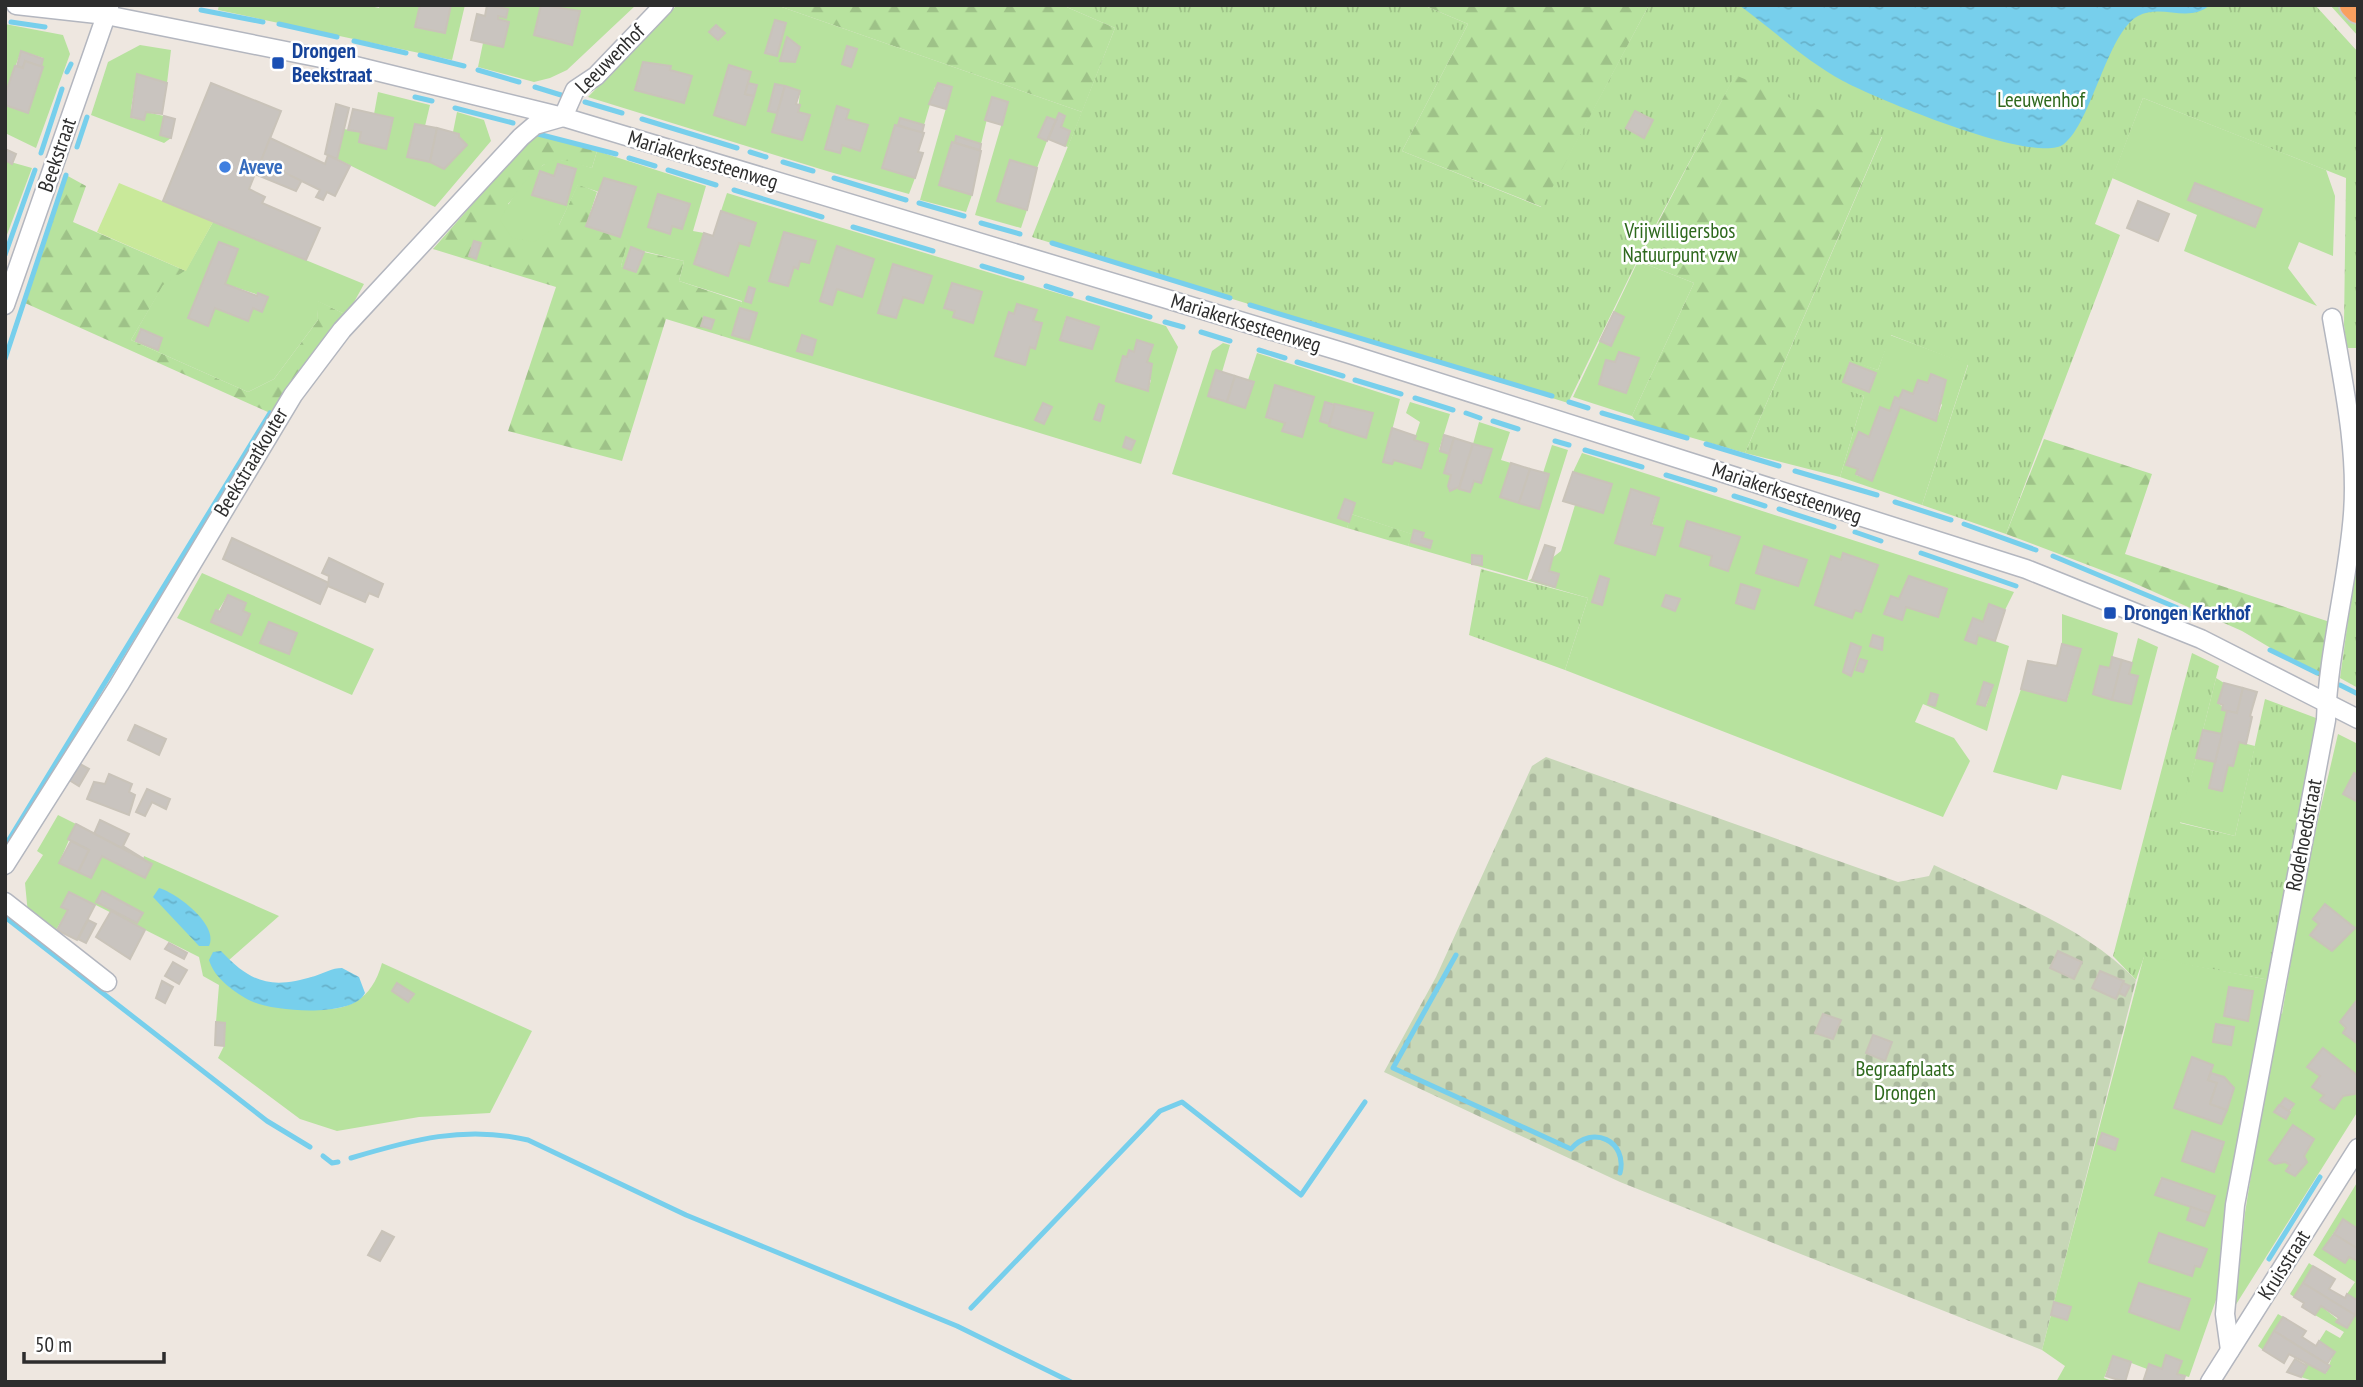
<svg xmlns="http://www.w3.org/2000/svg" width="2363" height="1387" viewBox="0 0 2363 1387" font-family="'PT Sans Narrow',sans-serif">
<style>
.grass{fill:url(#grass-tufts)}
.forest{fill:url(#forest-firs)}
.cemetery{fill:url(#cemetery-stones)}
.garden{fill:#b7e29e;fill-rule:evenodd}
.pitch{fill:#c9e99a}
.water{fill:url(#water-ripples)}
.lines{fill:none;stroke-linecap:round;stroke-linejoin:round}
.stream{stroke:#77cfec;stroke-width:5}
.building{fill:#c9c4bf;stroke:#c9c3b9;stroke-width:2}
.minor-casing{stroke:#b3b6bf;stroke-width:21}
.highway-casing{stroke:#c8c8c8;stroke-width:30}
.minor{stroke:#fff;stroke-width:18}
.highway{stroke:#f99f5f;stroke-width:26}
.transit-dot{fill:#1a4fb4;stroke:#fff;stroke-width:2.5}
.shop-dot{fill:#3f7fe0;stroke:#fff;stroke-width:2.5}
.labels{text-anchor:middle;stroke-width:5;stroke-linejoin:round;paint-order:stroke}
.transit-label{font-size:21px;font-weight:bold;fill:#164399;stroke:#fff;text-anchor:start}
.street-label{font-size:21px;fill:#2d2d2d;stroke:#fff}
.park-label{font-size:21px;fill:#2e691d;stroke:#fff}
.shop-label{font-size:21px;font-weight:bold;fill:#366cbe;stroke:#fff;text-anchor:start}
</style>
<defs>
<pattern id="grass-tufts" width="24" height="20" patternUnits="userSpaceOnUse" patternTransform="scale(1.75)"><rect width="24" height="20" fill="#b7e29e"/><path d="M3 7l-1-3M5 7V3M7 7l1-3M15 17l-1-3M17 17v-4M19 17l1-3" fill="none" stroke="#9ec288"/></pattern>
<pattern id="forest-firs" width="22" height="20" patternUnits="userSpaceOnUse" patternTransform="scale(1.75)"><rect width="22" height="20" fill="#b7e29e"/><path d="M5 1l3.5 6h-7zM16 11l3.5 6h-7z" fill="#9ec288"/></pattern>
<pattern id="cemetery-stones" width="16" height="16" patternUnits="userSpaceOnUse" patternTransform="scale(1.75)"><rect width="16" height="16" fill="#c7d7b7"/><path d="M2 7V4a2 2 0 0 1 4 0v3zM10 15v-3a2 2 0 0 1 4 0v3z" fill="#abb99e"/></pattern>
<pattern id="water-ripples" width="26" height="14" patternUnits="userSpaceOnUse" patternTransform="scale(1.75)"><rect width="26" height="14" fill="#77cfec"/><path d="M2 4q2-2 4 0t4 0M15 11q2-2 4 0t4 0" fill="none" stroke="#67b2cb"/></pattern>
</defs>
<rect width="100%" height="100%" fill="#eee7e0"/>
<g class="grass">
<path d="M1062,5H1423L1468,24L1402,151L1541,207L1649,5H2315L2358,52V348H2347L2344,325L2346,178L2143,98L2095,224L2120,235L2006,534L1922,505L1968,365L1891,335L1878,370L1850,361L1841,387L1864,396L1840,477L1745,453L1882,137L1735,76L1642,251L1568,403L1032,237L1115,28Z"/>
<path d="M2330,5H2339L2358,26V36Z"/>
<path d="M2357,556H2358V688L2340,678Z"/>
<path d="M1481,569L1588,598L1565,670L1469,635Z"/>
<path d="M2192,653L2219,666L2180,823L2235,836L2265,699L2316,718L2270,980L2144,957L2136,980L2113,956Z"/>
</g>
<g class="forest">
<path d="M776,5H1062L1115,28L1082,112Z"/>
<path d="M1423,5H1649L1542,207L1402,151L1468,24Z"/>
<path d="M1735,75L1882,136L1745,453L1637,422L1632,416L1694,283L1638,261Z"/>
<path d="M538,134L597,151L592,168L560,160L543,165L508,204L559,225L578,184L597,192L586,226L629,239L621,266L636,272L644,252L684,261L679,281L742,302L732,339L666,319L622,461L508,431L556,287L433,249L520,150Z"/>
<path d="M66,175L86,186L73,222L186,271L163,286L131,340L248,392L274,379L318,320L316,300L347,315L270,413L25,303Z"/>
<path d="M2044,439L2152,474L2125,554L2333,623L2325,668L2320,677L2242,631L2125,579L2006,534Z"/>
<path d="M1351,514L1412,534L1408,546L1347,528Z"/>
</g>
<path class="cemetery" d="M1546,757L1898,882L1929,876L1934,865C2003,898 2083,925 2136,980L2042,1350L1620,1182L1384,1072L1436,977L1532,766Z"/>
<g class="garden">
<path d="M219,5H366L379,8L380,5H420L415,27L444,33L451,5H465L452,60L218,10Z"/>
<path d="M492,5H636L567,70L550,78L534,82L478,67L483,43L503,47L509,22L498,19V16L506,18L508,9Z"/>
<path d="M677,5H776L1082,112L1068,147L1065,146L1070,131L1061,127L1065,116L1059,113L1056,120L1047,117L1039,137L1047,141L1037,168L1010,160L998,201L1027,210L1021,228L975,215L1008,102L992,98L981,144L956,137L955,143L972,195L966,212L920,200L952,87H935L924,125L901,118L898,125H895L882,168L915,178L909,194L830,172L588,97ZM775,20L786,24L776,56L765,53ZM787,37L800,47L795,62L780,61ZM847,46L856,49L851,67L842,64ZM729,66L751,72L748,83L757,86L745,124L714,115ZM775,84L800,91L798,112L809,115L781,135L772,132L777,113L768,110ZM838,107L849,110L846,119L868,126L842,145L839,153L825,149Z"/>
<path d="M5,24L63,35L70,54L36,148L5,133V105L41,67L43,58L21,51L5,95Z"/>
<path d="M140,45L171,50L167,83L137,74L131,109L132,118L144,120L146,112L164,116L160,135L171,138L164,143L91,115L108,62Z"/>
<path d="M378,92L430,105L425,126L415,124L444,169L466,145L459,137V134L453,132L457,112L484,120L491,141L435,207L337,159L344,129L361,132L359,142L386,148L393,118L374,114Z"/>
<path d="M2143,98L2326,170L2335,196L2333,256L2299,242L2288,268L2317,306L2184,251L2197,215L2112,178ZM2195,183L2262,209L2256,226L2189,200Z"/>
<path d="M597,151L706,186L693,231L704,233V268L728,276L739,243L749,246L756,223L721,211L727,193L1166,326L1178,347L1141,464L732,339V335L749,340L757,313L740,308L742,301L679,281L684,261L631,248L624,268L621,266L628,240L620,237L635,187L604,178L599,192L578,185L559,225L534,242L512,238L500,220C510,200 535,159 560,160C570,160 582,165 592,168ZM558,164L576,170L566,205L533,195L539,172L554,176ZM658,194L690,204L682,229L672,226L669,234L648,227ZM784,232L816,242L809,263L800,261L798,268L794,267L788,286L769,280ZM837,247L874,259L862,297L837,289L832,304L820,300ZM932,276L923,303L903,297L896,318L879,313ZM1018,304L1036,310L1033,321L1042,324L1035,348L1030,347L1025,365L996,356L1009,312L1014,314ZM1066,318L1098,327L1092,349L1060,340ZM802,336L816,340L811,355L797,351ZM1138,340L1153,345L1147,362L1148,379L1151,380L1148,390L1116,381L1123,356L1127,357L1129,350L1134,352Z"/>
<path d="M7,161L32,168L5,240V165Z"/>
<path d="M213,222L364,284L347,315L317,301L318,320L274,379L248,392L131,340L163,285L186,270ZM219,242L238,250L225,284L268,298L262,312L253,308L247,321L215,308L207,326L188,318ZM140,330L162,338L158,349L136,341Z"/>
<path d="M1638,261L1694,283L1632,416L1573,397ZM1614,313L1624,317L1610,346L1600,341ZM1619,352L1639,358L1625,392L1599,384L1606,360L1615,362Z"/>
<path d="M1890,335L1968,364L1922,505L1840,477L1864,396L1840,388L1850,360L1878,370ZM1850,364L1869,391L1843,382ZM1918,380L1928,383L1942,405L1936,421L1900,407L1871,480L1856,475L1858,469L1846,464L1859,433L1869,437L1880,407L1890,411L1895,398L1899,399L1903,391L1913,394Z"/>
<path d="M1223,343L1230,345L1222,372L1208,396L1245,408L1254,382L1248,380L1257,353L1400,399L1384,462L1392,464L1394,460L1421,468L1428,445L1414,440L1420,422L1406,413L1410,402L1450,414L1439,450L1449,454L1444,473L1451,475L1448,486L1450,491L1457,486L1470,492L1474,481L1481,483L1492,449L1473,444L1479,422L1510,432L1501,460L1511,463L1501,497L1538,509L1549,475L1543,473L1552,445L1568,450L1527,581L1549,571L1552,558L1561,551L1575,505L1603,513L1612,484L1573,472L1582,453L2014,592L2005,610L1989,604L1983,622L1973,619L1965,640L1975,644L1978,635L2009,646L1987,731L1923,704L1915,722L1954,738L1970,761L1943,817L1565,670L1588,598L1408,546L1411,534L1351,514L1355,503L1345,500L1338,518L1349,522L1347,528L1172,474L1212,351ZM1275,386L1314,398L1302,437L1283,431L1285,423L1267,418ZM1326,402L1373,414L1365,438L1320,420ZM1631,490L1659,498L1652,525L1663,528L1655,555L1615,543ZM1687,521L1740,537L1728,570L1710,565L1712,556L1680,546ZM1764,546L1806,560L1798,586L1756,573ZM1844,554L1878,565L1861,612L1855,610L1852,618L1815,605L1831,557L1841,560ZM1600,576L1609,579L1601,605L1592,601ZM1909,576L1947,589L1937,617L1906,607L1901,620L1885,614L1891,596L1899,599ZM1851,643L1861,647L1851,676L1843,672ZM1984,682L1993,686L1986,706L1977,704Z"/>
<path d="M202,573L374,649L352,695L177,618ZM228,595L246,603L243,611L211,622ZM269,622L296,633L289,654L261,643Z"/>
<path d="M2062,614L2118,633L2110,668L2100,666L2093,694L2131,704L2138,676L2129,674L2138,638L2158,647L2121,790L2062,775L2057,790L1993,772L2021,689L2067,700L2081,650L2062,644Z"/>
<path d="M2216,678L2224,683L2218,703L2227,711L2222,734L2203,730Z"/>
<path d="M2338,734L2358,744V775L2354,773L2343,794L2358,802V1001L2340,1022L2358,1044V1076L2323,1048L2307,1067L2320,1076L2313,1087L2324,1095L2321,1101L2334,1109L2343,1096L2355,1094L2358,1090V1111L2235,1306L2245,1213L2277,1011L2282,1014L2306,871ZM2325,904L2355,928L2332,951L2310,935L2319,924ZM2285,1098L2294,1104L2286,1119L2275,1112ZM2293,1126L2314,1139L2304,1156L2307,1162L2295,1176L2287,1171L2290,1165L2285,1162L2275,1164L2269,1159Z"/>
<path d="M2239,742L2255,746L2235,836L2179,822L2196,758L2215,762L2209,788L2221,791L2228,765L2233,766Z"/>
<path d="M58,815L76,824L59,863L90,878L102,856L145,878L152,864L143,860L144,856L279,916L229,960L217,951L265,1005C315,1009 365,1024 382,963L532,1031L490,1113L419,1117L337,1131L300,1119L218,1058L224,1046L225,1023L216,1022L219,985L203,976L199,957L70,892L62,907L68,910L54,933L28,914L25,883L43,855L37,851Z"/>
<path d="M2144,956L2270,980L2242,1139L2227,1193L2217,1297L2189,1377L2177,1374L2181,1361L2166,1356L2162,1369L2150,1364L2147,1369L2113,1356L2104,1378L2115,1382H2056L2065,1366L2042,1350L2051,1315L2067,1320L2071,1308L2054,1302ZM2216,1024L2234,1027L2231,1044L2213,1041ZM2192,1058L2213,1065L2208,1080L2217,1083L2226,1110L2221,1124L2175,1108ZM2192,1131L2224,1142L2214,1171V1172ZM2161,1178L2215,1196L2204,1226L2187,1220L2191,1207L2156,1195ZM2206,1249L2200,1267L2195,1266L2191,1276L2149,1262ZM2139,1283L2189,1299L2179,1330L2130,1312Z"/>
<path d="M2358,1181V1229L2343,1219L2323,1249L2345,1263L2349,1257L2358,1261V1301L2347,1294L2355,1282L2313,1255Z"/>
<path d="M2309,1263L2313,1266L2294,1297L2290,1294Z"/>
<path d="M2321,1306L2347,1327L2358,1311V1382H2316L2301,1377L2307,1366L2304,1363L2306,1360L2326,1373L2334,1352L2319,1341L2326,1330L2340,1338L2344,1332L2315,1315Z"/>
<path d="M2278,1314L2283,1317L2263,1350L2258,1346Z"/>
</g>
<path class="pitch" d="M119,183L213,222L186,271L97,232Z"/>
<g class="water">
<path d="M1739,5H2210C2188,24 2162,3 2138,16C2107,33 2092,122 2064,144C2036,166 1875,98 1843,81C1806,61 1773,30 1739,5Z"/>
<path d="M159,888C177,893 219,925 209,946H199L153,897Z"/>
<path d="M221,951C252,984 272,989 315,976C324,973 332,968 342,968L359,977L365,993C353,1018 273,1012 251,1001C235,993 214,978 209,960L213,952Z"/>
</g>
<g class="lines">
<g class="stream">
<path d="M201,10L263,22"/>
<path d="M11,22L45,27"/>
<path d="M279,24L337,37"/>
<path d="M354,41L406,53"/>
<path d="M420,55L464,66"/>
<path d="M478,70L519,82"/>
<path d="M67,72L71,64"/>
<path d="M535,87L561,95"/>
<path d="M415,97L432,101"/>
<path d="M585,102L622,113"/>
<path d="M455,108L513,123"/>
<path d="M642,119L737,148"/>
<path d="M538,134L616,154"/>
<path d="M77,147L87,117"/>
<path d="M750,152L766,157"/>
<path d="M41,153L62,89"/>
<path d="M629,158L655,166"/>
<path d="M783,162L813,171"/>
<path d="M668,170L716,185"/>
<path d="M834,178L906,200"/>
<path d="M734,190L822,217"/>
<path d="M919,203L964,216"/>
<path d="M981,223L1020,234"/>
<path d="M853,227L933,251"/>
<path d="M1052,243L1230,298"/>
<path d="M5,255L35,170"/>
<path d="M982,266L1022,278"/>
<path d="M1046,286L1071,294"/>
<path d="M1088,298L1150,317"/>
<path d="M1250,305L1552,396"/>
<path d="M1165,322L1183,327"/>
<path d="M1201,332L1230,341"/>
<path d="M1259,350L1285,358"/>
<path d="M5,359L66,175"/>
<path d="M1297,362L1343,376"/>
<path d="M1355,380L1401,394"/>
<path d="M1415,398L1453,410"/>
<path d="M1569,402L1588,408"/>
<path d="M1466,413L1480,418"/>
<path d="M1602,413L1687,438"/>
<path d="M1493,421L1518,429"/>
<path d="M1555,441L1569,445"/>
<path d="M1706,444L1779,466"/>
<path d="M1585,450L1642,467"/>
<path d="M1795,471L1877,495"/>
<path d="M1666,475L1715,490"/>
<path d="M1734,496L1765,506"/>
<path d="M1895,502L1951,520"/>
<path d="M1779,509L1834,527"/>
<path d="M1964,524L2036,550"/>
<path d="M1855,532L1881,541"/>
<path d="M1921,553L2016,586"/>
<path d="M2053,556L2192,614"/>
<path d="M2270,650L2317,673"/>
<path d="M2340,685L2358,694"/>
<path d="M5,846L270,413"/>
<path d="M5,917L267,1121L310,1147"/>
<path d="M1456,955L1393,1068L1571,1149C1592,1124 1628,1141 1620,1173"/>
<path d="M323,1156L332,1163L338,1162"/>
<path d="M351,1158C411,1140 465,1125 528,1140L686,1215L957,1326L1071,1382"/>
<path d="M2269,1259L2320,1177"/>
<path d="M971,1308L1160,1111L1182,1102L1301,1195L1365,1102"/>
</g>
</g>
<g class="building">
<path d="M420,5H451L445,33L415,27Z"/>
<path d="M487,5L508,9L506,18L498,16V19L509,22L503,47L471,40L477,14L485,16Z"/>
<path d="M541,5L580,11L572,45L534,35Z"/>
<path d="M775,20L786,23L777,56L765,53Z"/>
<path d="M716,25L725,33L718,40L709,32Z"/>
<path d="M787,37L800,47L795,62L780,61Z"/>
<path d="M847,46L857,49L851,67L842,64Z"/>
<path d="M21,51L43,59L41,67L25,61L23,68L17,66Z"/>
<path d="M25,61L43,67L28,113L5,105V95L15,66L23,68Z"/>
<path d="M643,62L671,66L670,70L692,76L684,103L635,90Z"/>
<path d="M729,65L751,72L745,94L754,96L745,125L714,115Z"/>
<path d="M137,74L167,83L162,114L146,112L144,120L131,117Z"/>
<path d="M211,83L281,111L261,161L302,180L296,191L255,174L249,189L265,197L262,203L320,228L306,260L163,201Z"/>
<path d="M748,83L757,85L754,96L745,94Z"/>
<path d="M938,83L952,87L946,109L929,104Z"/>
<path d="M775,84L785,86L777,113L768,111Z"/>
<path d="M785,86L800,91L796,104L800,105L798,112L810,115L802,140L772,132Z"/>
<path d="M992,97L1008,102L1002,125L985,120Z"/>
<path d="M336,104L349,108L337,159L325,154Z"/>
<path d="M837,106L849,110L846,119L868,125L860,151L842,145L840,153L825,149Z"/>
<path d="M353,109L393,118L386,149L359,142L361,132L348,130Z"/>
<path d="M1635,111L1653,120L1644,138L1626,128Z"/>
<path d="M1059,113L1065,116L1061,127L1070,131L1065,146L1048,139Z"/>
<path d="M164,116L175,119L171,138L160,135Z"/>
<path d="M1047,117L1056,120L1047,141L1038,137Z"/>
<path d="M900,118L924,125L922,133L898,125Z"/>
<path d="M415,124L437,128L430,162L407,157Z"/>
<path d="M895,125L924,133L918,152L923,153L915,178L882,168Z"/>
<path d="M437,128L459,134V137L467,145L444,169L430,162Z"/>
<path d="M956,136L981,144L980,150L955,143Z"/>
<path d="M270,138L325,164L328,155L350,166L335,196L327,192L323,200L316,197L320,190L261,161Z"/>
<path d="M952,142L981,151L972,195L939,185Z"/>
<path d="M5,149L16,154L12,164L7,161L5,165Z"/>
<path d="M1010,160L1037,168L1027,210L997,201Z"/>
<path d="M558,164L576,169L566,205L532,195L540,171L554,176Z"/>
<path d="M604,178L636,187L620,237L586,226Z"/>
<path d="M2195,183L2262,209L2255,227L2188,200Z"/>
<path d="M658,194L690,204L682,229L672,226L670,234L648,227Z"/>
<path d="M2138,201L2169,214L2158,241L2127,228Z"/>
<path d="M721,211L756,223L749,246L739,243L728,276L694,264L704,233L713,236Z"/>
<path d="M784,232L816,241L809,263L800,261L798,269L794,267L788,286L769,281Z"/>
<path d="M474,241L481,243L476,259L469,256Z"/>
<path d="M219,242L238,249L225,284L257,296L258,293L268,297L262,312L253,308L248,321L215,308L208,326L188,318Z"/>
<path d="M837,246L874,259L862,297L837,289L832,305L820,301Z"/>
<path d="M631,247L644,252L636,272L624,268Z"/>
<path d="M893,264L932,276L923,303L903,297L896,318L878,313Z"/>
<path d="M952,283L982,292L973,323L953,317L955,311L944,308Z"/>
<path d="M749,287L755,289L751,303L745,301Z"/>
<path d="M1017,304L1037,310L1033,321L1042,323L1035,349L1030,347L1025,365L995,356L1009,312L1014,314Z"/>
<path d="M740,308L757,313L749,340L732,335Z"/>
<path d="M1614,312L1624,317L1611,346L1600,341Z"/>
<path d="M704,317L714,320L711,329L701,326Z"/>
<path d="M1067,317L1099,327L1092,349L1060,340Z"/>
<path d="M141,329L162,338L158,350L136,341Z"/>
<path d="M802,335L816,340L812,355L797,351Z"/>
<path d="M1137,340L1153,345L1147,362L1152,364L1148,391L1116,381L1123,356L1127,357L1129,350L1134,352Z"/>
<path d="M1619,352L1639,358L1626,393L1599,384L1606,360L1615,362Z"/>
<path d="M1850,363L1876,373L1869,392L1843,382Z"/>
<path d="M1216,370L1235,376L1227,402L1208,396Z"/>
<path d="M1931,374L1946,380L1936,421L1900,407L1872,481L1856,474L1858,469L1846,465L1859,432L1869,437L1880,407L1890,411L1895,397L1899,399L1903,390L1913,394L1918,380L1928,383Z"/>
<path d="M1235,376L1254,382L1245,408L1227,402Z"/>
<path d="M1275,385L1314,397L1302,437L1282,431L1285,423L1266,417Z"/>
<path d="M1325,402L1335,405L1329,424L1320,421Z"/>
<path d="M1043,403L1052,407L1044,424L1035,420Z"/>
<path d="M1099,404L1104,406L1100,421L1094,419Z"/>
<path d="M1335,404L1373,413L1366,438L1329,426Z"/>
<path d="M1392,428L1416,436L1414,440L1428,444L1421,468L1394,460L1392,464L1383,462Z"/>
<path d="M1444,435L1454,438L1449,454L1440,451Z"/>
<path d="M1126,437L1135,441L1131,450L1123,447Z"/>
<path d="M1454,438L1473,444L1459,487L1450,491L1448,486L1451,475L1444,473Z"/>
<path d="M1473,444L1492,449L1481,483L1474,481L1470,492L1459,489Z"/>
<path d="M1511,463L1530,469L1519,503L1500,497Z"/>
<path d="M1530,469L1549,474L1539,509L1519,503Z"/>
<path d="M1573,472L1612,484L1603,513L1563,501Z"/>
<path d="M1631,489L1659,498L1651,525L1663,528L1655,555L1615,543Z"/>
<path d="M1345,499L1355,503L1349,522L1338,518Z"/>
<path d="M1687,521L1740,537L1728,571L1710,565L1712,556L1680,546Z"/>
<path d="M1414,530L1424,533L1422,538L1432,541L1430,548L1411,542Z"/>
<path d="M232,538L329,583L320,604L223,559Z"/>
<path d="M1545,545L1555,548L1549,571L1559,574L1555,587L1532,580Z"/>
<path d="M1764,546L1807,560L1798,586L1756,573Z"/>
<path d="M1843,553L1878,565L1861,612L1855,610L1852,618L1815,605L1831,556L1841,560Z"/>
<path d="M1472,555L1482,556V565L1472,564Z"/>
<path d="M329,558L383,584L378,597L369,593L365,602L328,586L329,576L322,573Z"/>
<path d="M1600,576L1609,579L1602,605L1592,602Z"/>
<path d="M1909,576L1947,589L1938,617L1906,607L1902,620L1884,614L1891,596L1899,599Z"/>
<path d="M1741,584L1760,590L1754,609L1736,603Z"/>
<path d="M228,595L246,603L243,611L250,614L241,635L211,622L216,610L220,612Z"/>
<path d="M1666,595L1680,599L1675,611L1662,606Z"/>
<path d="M1989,604L2005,610L1995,641L1978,635L1976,644L1965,640L1973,618L1983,622Z"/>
<path d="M269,622L297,633L289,654L260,643Z"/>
<path d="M1873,635L1883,638L1882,650L1870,646Z"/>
<path d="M1851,643L1861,647L1851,676L1843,672Z"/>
<path d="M2062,644L2081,649L2066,701L2021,689L2028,661L2057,666Z"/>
<path d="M2112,657L2122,660L2112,700L2093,694L2100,666L2110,668Z"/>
<path d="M1860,659L1867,661L1863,672L1856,670Z"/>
<path d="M2122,660L2132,663L2129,674L2138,676L2131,704L2112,700Z"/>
<path d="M1984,682L1993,685L1985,706L1977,704Z"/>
<path d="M2224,683L2243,688L2237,713L2222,710L2223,705L2218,703Z"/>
<path d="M2243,688L2257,692L2250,716L2252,717L2246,744L2239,742L2233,766L2228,765L2222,791L2209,788L2227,711L2237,713Z"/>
<path d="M1931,693L1938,695L1935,706L1928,704Z"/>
<path d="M135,725L166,739L159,755L128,740Z"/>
<path d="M2203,730L2222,734L2215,762L2196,758Z"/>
<path d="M78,763L89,769L79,786L69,780Z"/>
<path d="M2354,773L2358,775V802L2343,794Z"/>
<path d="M109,774L132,784L129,792L135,795L129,815L87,799L94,782L105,784Z"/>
<path d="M147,789L170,799L166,809L152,802L145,816L136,812Z"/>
<path d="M100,820L129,834L123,846L144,859L94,834Z"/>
<path d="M76,824L152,864L145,878L102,856L91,878L78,872L89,850L68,839Z"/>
<path d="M71,841L89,850L78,872L59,863Z"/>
<path d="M102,891L143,913L137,923L96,902Z"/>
<path d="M69,892L95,905L77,940L57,930L68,910L61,907Z"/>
<path d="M2325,904L2355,928L2332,951L2310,935L2319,924L2313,919Z"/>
<path d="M111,911L145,930L130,959L96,937Z"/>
<path d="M88,920L96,924L86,943L78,939Z"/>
<path d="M169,943L187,953L184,959L165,949Z"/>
<path d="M2058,951L2082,962L2074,979L2050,968Z"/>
<path d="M173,962L187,970L179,984L165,976Z"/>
<path d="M2100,971L2124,981L2116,999L2092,988Z"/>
<path d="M162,981L173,987L165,1003L156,998Z"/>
<path d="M397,983L414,994L408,1002L392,991Z"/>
<path d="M2123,983L2130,986L2125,996L2119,993Z"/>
<path d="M2229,987L2253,991L2248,1021L2224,1016Z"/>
<path d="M2357,1000L2358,1001V1044L2343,1033L2346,1028L2340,1022Z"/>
<path d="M1823,1014L1841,1020L1833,1039L1815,1033Z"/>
<path d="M216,1022L225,1023L224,1046L215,1045Z"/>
<path d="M2216,1024L2234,1027L2231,1045L2213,1042Z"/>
<path d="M1873,1035L1892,1042L1885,1061L1866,1053Z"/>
<path d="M2323,1048L2358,1076L2355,1094L2343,1096L2334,1109L2320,1100L2324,1095L2312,1087L2320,1076L2307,1067Z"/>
<path d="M2192,1057L2213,1065L2208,1080L2217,1083L2210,1104L2227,1110L2221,1124L2174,1108Z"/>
<path d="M2211,1073L2224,1077L2234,1088L2227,1110L2210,1104L2217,1083L2208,1080Z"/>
<path d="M2285,1098L2294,1104L2289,1111L2280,1105Z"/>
<path d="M2279,1105L2290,1112L2286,1119L2274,1112Z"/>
<path d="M2293,1125L2314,1139L2304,1156L2307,1162L2295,1176L2286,1171L2290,1165L2285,1162L2275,1164L2269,1160Z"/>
<path d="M2192,1131L2224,1142L2214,1172L2182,1161Z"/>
<path d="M2102,1133L2118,1139L2115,1150L2098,1144Z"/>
<path d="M2162,1178L2215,1196L2209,1213L2155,1195Z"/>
<path d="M2191,1207L2209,1213L2204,1226L2187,1220Z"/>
<path d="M2343,1219L2358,1229V1249L2334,1234Z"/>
<path d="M382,1231L394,1237L380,1261L368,1255Z"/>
<path d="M2159,1233L2207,1249L2200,1267L2195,1266L2192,1276L2149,1262Z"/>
<path d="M2334,1234L2358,1249V1261L2349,1257L2345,1263L2323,1249Z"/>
<path d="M2313,1266L2335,1279L2329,1289L2345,1298L2347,1294L2358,1301L2355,1315L2303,1283Z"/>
<path d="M2139,1283L2190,1299L2179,1330L2129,1312Z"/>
<path d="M2303,1283L2355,1315L2347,1328L2336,1322L2339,1318L2321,1306L2315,1315L2302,1307L2304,1303L2294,1297Z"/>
<path d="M2054,1302L2071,1307L2067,1320L2051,1315Z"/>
<path d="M2283,1317L2306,1331L2302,1337L2316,1346L2319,1341L2335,1352L2327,1364L2274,1331Z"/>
<path d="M2274,1331L2330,1366L2325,1373L2289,1354L2284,1363L2263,1350Z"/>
<path d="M2166,1355L2182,1361L2177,1374L2185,1376L2183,1382H2143L2149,1364L2162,1369Z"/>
<path d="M2113,1356L2131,1362L2125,1382L2106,1376Z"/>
<path d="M2295,1359L2307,1366L2301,1377L2287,1372Z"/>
</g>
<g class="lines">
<g class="minor-casing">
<g id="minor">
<path d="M16,5L106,15L331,60L563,117L1346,353L2026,569L2201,639L2358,719"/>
<path d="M5,305L109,7"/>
<path d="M5,865L119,685L293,395L342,330L521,137L535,125L563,117L575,90L596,76L664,5"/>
<path d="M5,902L107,982"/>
<path d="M2230,1350L2225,1314L2235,1205L2326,720C2328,651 2348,583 2353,514C2358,450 2343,382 2332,318"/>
<path d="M2210,1382L2358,1148"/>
</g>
</g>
<g class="highway-casing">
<path id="highway" d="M2353,5L2358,10"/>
</g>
<use href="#minor" class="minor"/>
<use href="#highway" class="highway"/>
</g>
<g class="transit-dot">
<rect x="271" y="56" width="14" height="14" rx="3.5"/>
<rect x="2103" y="606" width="14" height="14" rx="3.5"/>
</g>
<circle class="shop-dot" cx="225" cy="167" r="7"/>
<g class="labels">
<g class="transit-label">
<text x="292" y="58">Drongen<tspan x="292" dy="24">Beekstraat</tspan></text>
<text x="2124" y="620">Drongen Kerkhof</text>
</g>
<g class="street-label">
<text transform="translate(610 59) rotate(-45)" y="7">Leeuwenhof</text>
<text transform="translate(57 155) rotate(-71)" y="7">Beekstraat</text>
<text transform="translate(703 160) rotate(17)" y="7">Mariakerksesteenweg</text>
<text transform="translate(1246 323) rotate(17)" y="7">Mariakerksesteenweg</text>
<text transform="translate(251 462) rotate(-59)" y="7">Beekstraatkouter</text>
<text transform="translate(1787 493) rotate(18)" y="7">Mariakerksesteenweg</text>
<text transform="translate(2304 835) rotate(-79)" y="7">Rodehoedstraat</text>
<text transform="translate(2284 1265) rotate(-58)" y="7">Kruisstraat</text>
</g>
<g class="park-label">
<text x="2041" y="107">Leeuwenhof</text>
<text x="1680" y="238">Vrijwilligersbos<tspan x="1680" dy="24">Natuurpunt vzw</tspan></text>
<text x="1905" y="1076">Begraafplaats<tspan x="1905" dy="24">Drongen</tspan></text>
</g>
<g class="shop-label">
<text x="239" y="174">Aveve</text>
</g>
</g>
<rect width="2363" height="1387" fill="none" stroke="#2d2d2d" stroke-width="14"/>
<path d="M24 1352v10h140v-10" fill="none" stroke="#2d2d2d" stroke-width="3.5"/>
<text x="35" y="1352" font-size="21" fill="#2d2d2d" stroke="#ffffff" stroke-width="5" paint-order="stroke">50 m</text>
</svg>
